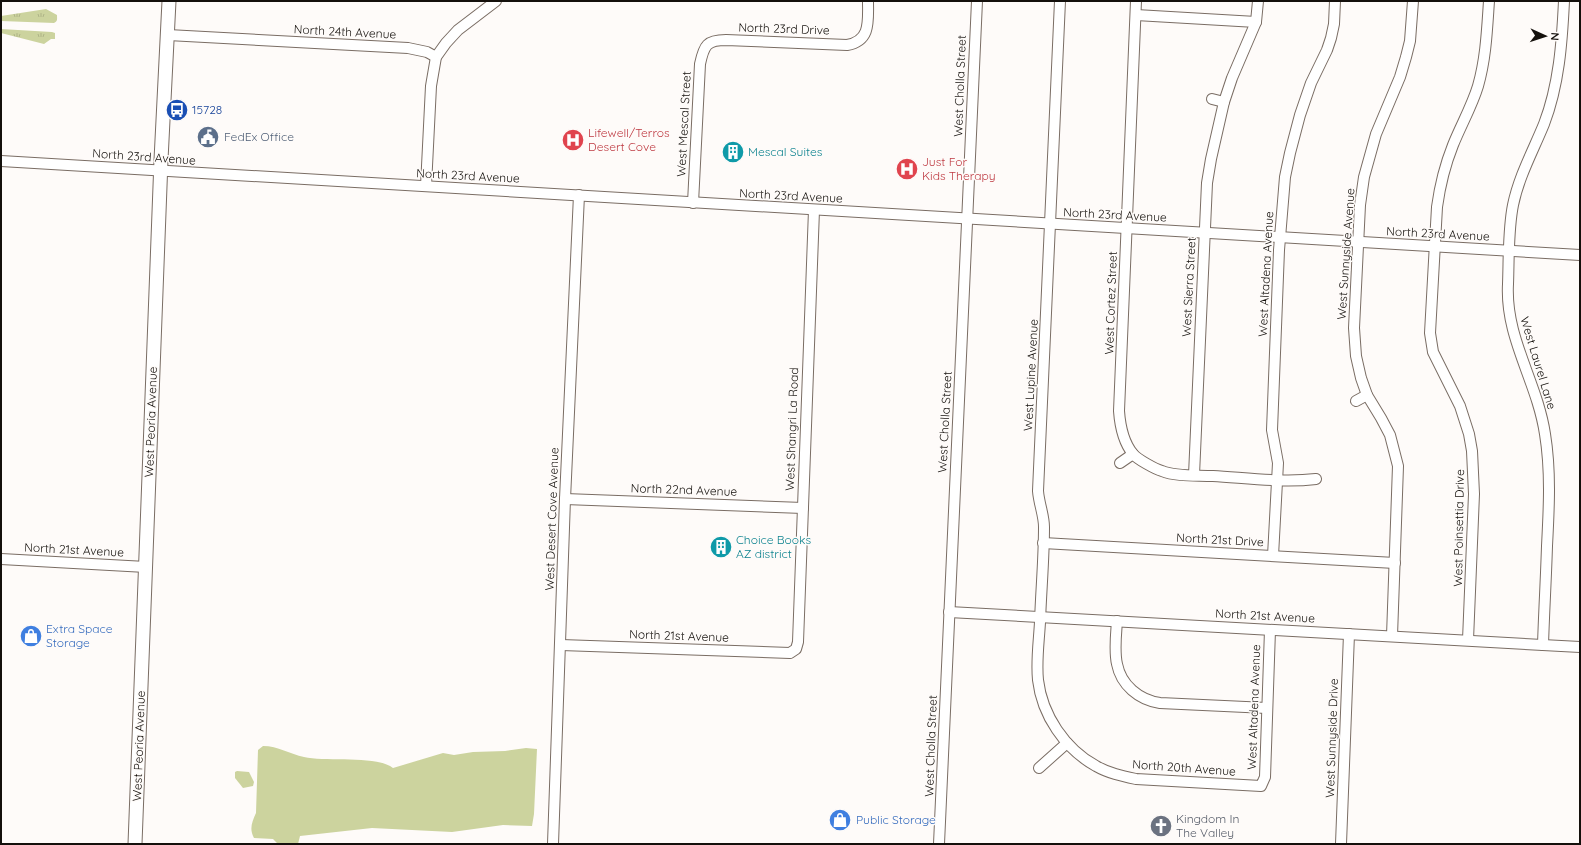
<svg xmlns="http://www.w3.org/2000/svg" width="1581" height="845" viewBox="0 0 1581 845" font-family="Quicksand,sans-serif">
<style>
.grass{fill:url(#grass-tufts)}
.garden{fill:#ccd39e}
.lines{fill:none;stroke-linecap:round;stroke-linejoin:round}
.minor-casing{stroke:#7a6d64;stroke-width:12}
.major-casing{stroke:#7a6d64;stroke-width:15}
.minor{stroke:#fff;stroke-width:10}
.major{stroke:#fff;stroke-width:13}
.labels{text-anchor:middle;stroke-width:3;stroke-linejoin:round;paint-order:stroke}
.street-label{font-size:12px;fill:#14100c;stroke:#fefbf9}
.transit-label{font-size:12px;fill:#164399;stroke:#fefbf9;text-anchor:start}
.health-label{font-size:12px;fill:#be3a42;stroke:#fefbf9;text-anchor:start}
.service-label{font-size:12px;fill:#4e5e75;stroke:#fefbf9;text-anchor:start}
.culture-label{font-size:12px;fill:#0d838f;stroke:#fefbf9;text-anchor:start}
.shop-label{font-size:12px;fill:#366cbe;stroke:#fefbf9;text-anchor:start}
.worship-label{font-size:12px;fill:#5b616d;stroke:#fefbf9;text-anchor:start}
</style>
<defs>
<pattern id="grass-tufts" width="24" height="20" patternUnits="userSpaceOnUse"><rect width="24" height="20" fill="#ccd39e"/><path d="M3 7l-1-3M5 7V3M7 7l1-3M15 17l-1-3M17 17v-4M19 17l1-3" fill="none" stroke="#aeb487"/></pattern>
</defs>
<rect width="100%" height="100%" fill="#fefbf9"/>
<g class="grass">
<path d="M46,9L57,15C57,19 58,21 54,23L1,21V16Z"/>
<path d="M1,29L52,32L55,33V39H51L44,44L1,33Z"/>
</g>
<g class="garden">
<path d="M263,746C278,746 290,754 304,757C326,762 377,755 393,768L443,753L454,755L473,752L505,751L526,748L537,749L534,814L532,826L503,825L452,832L372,828L300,836L298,844H278L273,839L254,838C249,829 252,822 256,813L258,750Z"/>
<path d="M237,771L249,772L254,782L253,786L243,788L235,778V772Z"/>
</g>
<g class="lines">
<g class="minor-casing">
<g id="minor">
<path d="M1060,1L1038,491C1039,504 1044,515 1044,527C1044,559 1041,591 1040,622C1039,641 1036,661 1038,680C1042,715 1065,749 1096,766C1108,773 1122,776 1136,779L1261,786L1265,777L1270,630"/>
<path d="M1136,1L1119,411C1120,425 1124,443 1133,454C1137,459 1155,469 1162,471C1177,477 1197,475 1213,476C1247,478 1283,483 1316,479"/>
<path d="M1136,15L1256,22"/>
<path d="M168,35L408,48L427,52L436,57"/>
<path d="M1212,99L1224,102"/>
<path d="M1,161L1580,255"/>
<path d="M426,186L431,86L436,57L446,43L458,30L496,1"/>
<path d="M693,203L700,64C704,45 707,40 726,40L847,45C871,41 868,21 868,1"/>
<path d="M1356,401L1367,395"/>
<path d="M1120,463L1133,454"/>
<path d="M1194,475L1207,183L1211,159L1224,102L1232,78L1256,22L1258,1"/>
<path d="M565,499L803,508"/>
<path d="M1043,543L1395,563"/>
<path d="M1273,556L1278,463L1272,430L1279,250L1285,177L1290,153L1300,115L1311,83L1327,50L1331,38L1334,24L1335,1"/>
<path d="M1,559L146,567"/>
<path d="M949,612L1580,647"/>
<path d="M1117,621C1116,635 1114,651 1117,664C1121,685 1139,700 1160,703L1267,708"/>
<path d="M1392,636L1398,466L1390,435L1381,418L1367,395L1361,378L1356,356L1354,328L1360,205L1364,177L1376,134L1400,77L1406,57L1410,41L1413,1"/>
<path d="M1468,640L1474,494L1472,451L1469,434L1460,406L1433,352L1430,333L1437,207C1440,185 1445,165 1453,145C1461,125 1472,106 1478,86C1486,58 1487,30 1489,1"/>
<path d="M561,645L790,653L796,649L798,642L814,210"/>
<path d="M1543,645C1544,612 1546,579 1547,546C1549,508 1551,471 1545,434C1537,381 1505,338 1508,284C1509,258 1508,230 1513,205C1519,176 1533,151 1544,124C1559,85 1562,43 1564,1"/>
<path d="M1039,768L1067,743"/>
<path d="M553,844L565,499L579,195"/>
<path d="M939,844L977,1"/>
<path d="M1341,844L1349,634"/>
</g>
</g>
<g class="major-casing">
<path id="major" d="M135,844L161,160L169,1"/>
</g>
<use href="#minor" class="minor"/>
<use href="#major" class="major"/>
</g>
<defs>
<g id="bus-disc" transform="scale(1.15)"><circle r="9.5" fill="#1a4fb4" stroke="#fefbf9"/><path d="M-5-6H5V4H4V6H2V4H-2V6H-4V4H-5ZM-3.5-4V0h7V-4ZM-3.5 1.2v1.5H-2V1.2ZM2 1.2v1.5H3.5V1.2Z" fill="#fff"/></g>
<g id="civic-disc" transform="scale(1.15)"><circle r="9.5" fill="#5c6f8a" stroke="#fefbf9"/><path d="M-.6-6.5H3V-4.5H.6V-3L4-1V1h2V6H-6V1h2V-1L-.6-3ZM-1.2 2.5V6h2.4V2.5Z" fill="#fff"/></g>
<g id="hospital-disc" transform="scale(1.15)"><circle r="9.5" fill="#e0444e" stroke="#fefbf9"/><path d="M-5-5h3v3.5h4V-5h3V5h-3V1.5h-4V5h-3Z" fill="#fff"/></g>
<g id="building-disc" transform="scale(1.15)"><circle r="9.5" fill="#0f9aa8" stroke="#fefbf9"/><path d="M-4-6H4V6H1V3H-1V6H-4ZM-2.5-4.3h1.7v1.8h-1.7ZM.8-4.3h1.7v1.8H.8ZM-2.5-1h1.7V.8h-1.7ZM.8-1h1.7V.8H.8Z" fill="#fff"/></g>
<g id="shop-disc" transform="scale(1.15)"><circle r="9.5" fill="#3f7fe0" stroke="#fefbf9"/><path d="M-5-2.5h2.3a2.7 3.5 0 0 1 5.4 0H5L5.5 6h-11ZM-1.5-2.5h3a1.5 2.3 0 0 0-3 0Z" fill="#fff"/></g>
<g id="church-disc" transform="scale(1.15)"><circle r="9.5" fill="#6b7280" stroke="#fefbf9"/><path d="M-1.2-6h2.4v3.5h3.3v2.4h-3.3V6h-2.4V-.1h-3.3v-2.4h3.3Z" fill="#fff"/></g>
</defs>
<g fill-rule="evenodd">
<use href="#bus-disc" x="177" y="110"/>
<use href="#civic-disc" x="208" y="137"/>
<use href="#hospital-disc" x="573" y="140"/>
<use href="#building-disc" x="733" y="152"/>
<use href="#hospital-disc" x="907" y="169"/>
<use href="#building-disc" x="721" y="547"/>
<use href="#shop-disc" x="31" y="636"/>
<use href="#shop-disc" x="840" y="820"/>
<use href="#church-disc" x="1161" y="826"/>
</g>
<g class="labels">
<g class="street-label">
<text transform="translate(784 29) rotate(2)" y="4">North 23rd Drive</text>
<text transform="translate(345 32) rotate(3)" y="4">North 24th Avenue</text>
<text transform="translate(960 86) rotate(-88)" y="4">West Cholla Street</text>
<text transform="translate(684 124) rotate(-87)" y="4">West Mescal Street</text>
<text transform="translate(144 157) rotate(4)" y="4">North 23rd Avenue</text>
<text transform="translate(468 176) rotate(3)" y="4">North 23rd Avenue</text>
<text transform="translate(791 196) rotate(3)" y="4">North 23rd Avenue</text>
<text transform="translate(1115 215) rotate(3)" y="4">North 23rd Avenue</text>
<text transform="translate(1438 234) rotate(3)" y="4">North 23rd Avenue</text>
<text transform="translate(1346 254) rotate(-86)" y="4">West Sunnyside Avenue</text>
<text transform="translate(1266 274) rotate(-87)" y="4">West Altadena Avenue</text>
<text transform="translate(1189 287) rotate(-87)" y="4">West Sierra Street</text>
<text transform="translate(1111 303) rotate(-88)" y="4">West Cortez Street</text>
<text transform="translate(1538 363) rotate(73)" y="4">West Laurel Lane</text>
<text transform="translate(1031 375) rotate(-87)" y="4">West Lupine Avenue</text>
<text transform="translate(151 422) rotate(-88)" y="4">West Peoria Avenue</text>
<text transform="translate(945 422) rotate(-87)" y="4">West Cholla Street</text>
<text transform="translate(792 429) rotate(-88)" y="4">West Shangri La Road</text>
<text transform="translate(684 490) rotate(2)" y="4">North 22nd Avenue</text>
<text transform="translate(552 519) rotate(-88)" y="4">West Desert Cove Avenue</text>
<text transform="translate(1459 528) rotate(-89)" y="4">West Poinsettia Drive</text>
<text transform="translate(1220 540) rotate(3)" y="4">North 21st Drive</text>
<text transform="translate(74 550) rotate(3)" y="4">North 21st Avenue</text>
<text transform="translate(1265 616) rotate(3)" y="4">North 21st Avenue</text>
<text transform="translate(679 636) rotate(2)" y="4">North 21st Avenue</text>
<text transform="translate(1254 707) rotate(-88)" y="4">West Altadena Avenue</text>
<text transform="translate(1332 738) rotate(-88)" y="4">West Sunnyside Drive</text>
<text transform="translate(139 746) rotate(-88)" y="4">West Peoria Avenue</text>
<text transform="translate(931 746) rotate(-88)" y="4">West Cholla Street</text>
<text transform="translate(1184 768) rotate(4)" y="4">North 20th Avenue</text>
</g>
<g class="transit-label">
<text x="192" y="114">15728</text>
</g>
<g class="health-label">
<text x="588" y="137">Lifewell/Terros<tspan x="588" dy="14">Desert Cove</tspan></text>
<text x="922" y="166">Just For<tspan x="922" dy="14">Kids Therapy</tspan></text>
</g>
<g class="service-label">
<text x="224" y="141">FedEx Office</text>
</g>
<g class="culture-label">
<text x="748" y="156">Mescal Suites</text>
<text x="736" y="544">Choice Books<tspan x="736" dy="14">AZ district</tspan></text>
</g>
<g class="shop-label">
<text x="46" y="633">Extra Space<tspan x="46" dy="14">Storage</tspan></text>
<text x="856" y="824">Public Storage</text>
</g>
<g class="worship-label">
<text x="1176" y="823">Kingdom In<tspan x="1176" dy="14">The Valley</tspan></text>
</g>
</g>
<rect width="1581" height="845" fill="none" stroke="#14100c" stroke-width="4"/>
<g transform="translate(1545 36) rotate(93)" stroke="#fefbf9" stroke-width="3" paint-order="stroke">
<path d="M0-3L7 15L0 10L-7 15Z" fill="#14100c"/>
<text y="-6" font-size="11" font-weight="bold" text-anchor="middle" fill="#14100c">N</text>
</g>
</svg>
